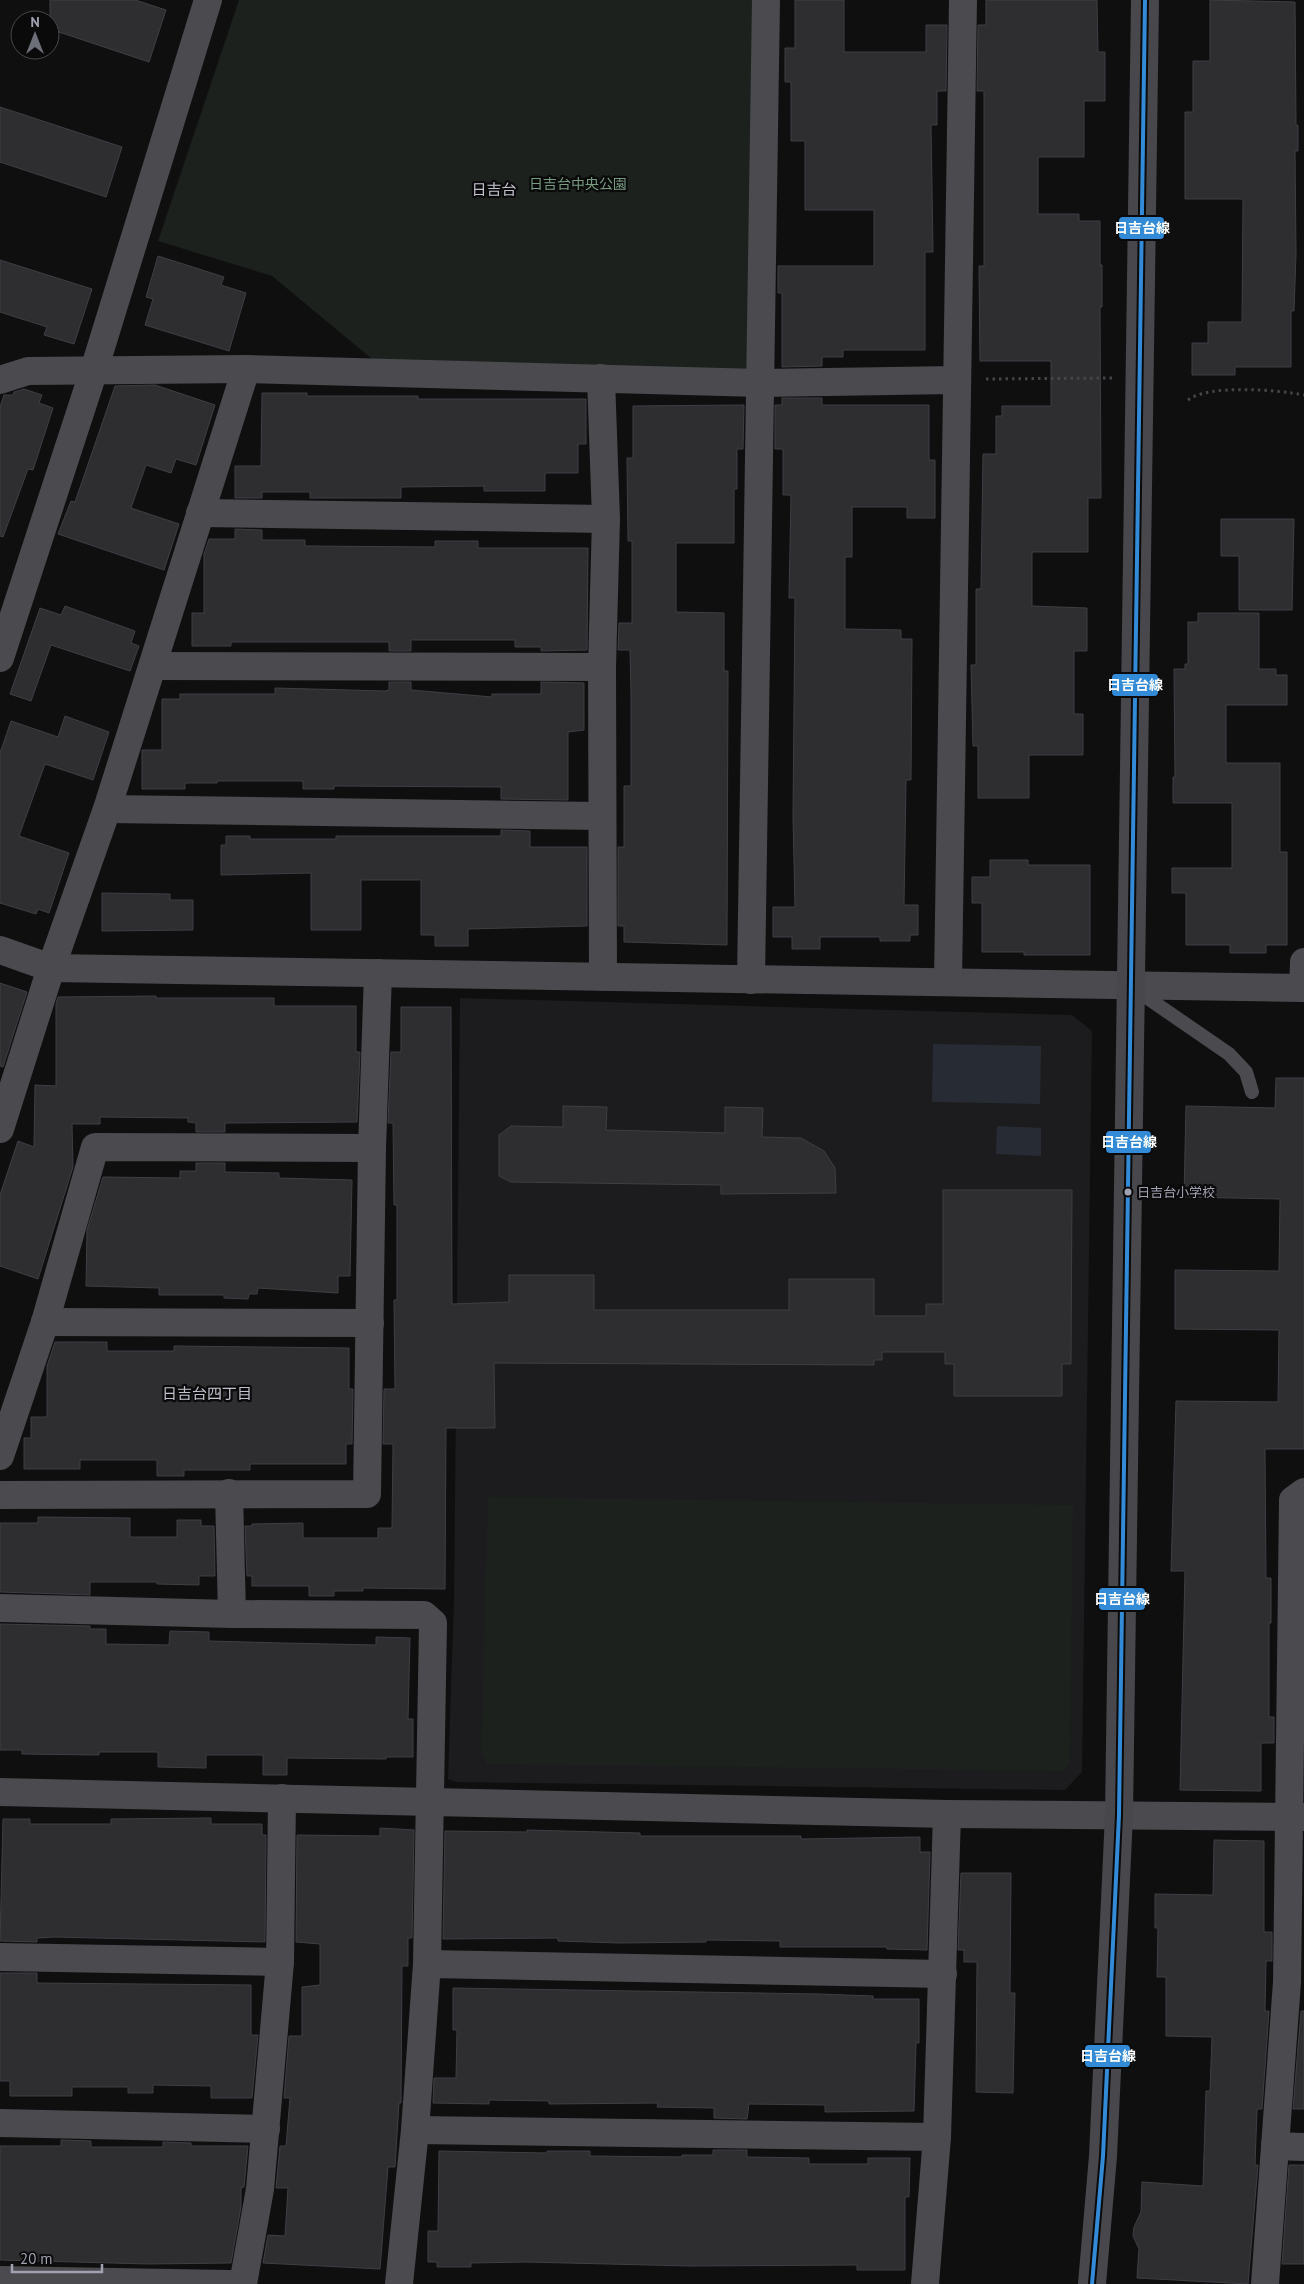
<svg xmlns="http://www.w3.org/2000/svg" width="1304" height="2284" viewBox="0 0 1304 2284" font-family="'PT Sans','Noto Sans JP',sans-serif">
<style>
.built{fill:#1c1c1e}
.green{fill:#1c211d}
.water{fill:#272c34}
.building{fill:#2e2e30;stroke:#3e3f44}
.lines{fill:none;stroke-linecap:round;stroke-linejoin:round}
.path{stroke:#45454a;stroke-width:3;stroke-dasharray:2.5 4;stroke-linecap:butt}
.lane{stroke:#4a4a4f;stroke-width:14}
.street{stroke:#4a4a4f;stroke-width:28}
.secondary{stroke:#48484c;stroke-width:28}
.bus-1-casing{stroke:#0a0a0b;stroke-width:8}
.bus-1{stroke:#338bd7;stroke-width:4}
.bus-dot{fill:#a0a2b1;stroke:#0a0a0b;stroke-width:2}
.labels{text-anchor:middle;stroke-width:4.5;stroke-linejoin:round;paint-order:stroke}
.bus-label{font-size:13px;fill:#a0a2b1;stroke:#0a0a0b;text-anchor:start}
.park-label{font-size:14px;fill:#789b81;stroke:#0a0a0b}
.neighbourhood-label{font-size:15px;fill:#c1c2cd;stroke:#0a0a0b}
.line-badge{stroke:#0a0a0b;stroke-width:2}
.badge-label{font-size:14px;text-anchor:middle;font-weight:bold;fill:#fff}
</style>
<rect width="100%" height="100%" fill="#0f0f10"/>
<path class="built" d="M460,998L1072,1015L1092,1031L1082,1772L1065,1790L456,1782L448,1779L454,1599Z"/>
<g class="green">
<path d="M239,0H768L750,371L378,364L272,276L158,241Z"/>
<path d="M488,1497L1073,1505L1070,1763L1062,1771L487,1764L481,1753Z"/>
</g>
<g class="water">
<path d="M933,1044L1041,1046L1040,1104L932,1102Z"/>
<path d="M997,1126L1041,1128V1156L996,1154Z"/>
</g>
<g class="building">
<path d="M50,0H135L166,10L149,62L50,29Z"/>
<path d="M795,0H844V52H926V25H947L946,91H937V125H931L933,252H925V350H843V357H822V366L782,367V293H778V266H874V210H805V141H791V82H785V48H795Z"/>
<path d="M986,0H1097L1098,52H1105V101H1084V157H1038V214H1079V221H1100V265H1102V307H1100L1101,498H1088V552H1032V606L1087,608V651H1074V714H1083V755H1029V798H978V746H973L971,665H976V589H981L983,454H996V416H1002V406H1051V361H980L979,266H984V91H977L978,25H986Z"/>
<path d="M1210,0L1295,2L1296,125H1298V151H1295L1296,254L1294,311H1291V367H1235V375H1192V343H1208V322H1242L1243,199H1185V112H1193V61H1210Z"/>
<path d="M0,107L122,147L106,197L0,162Z"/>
<path d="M158,256L224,277L221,285L246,293L229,351L145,325L153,299L146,297Z"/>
<path d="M0,260L92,289L74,344L44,335L47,327L0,312Z"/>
<path d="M155,385L215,405L196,465L176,459L171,473L146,465L131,508L179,524L164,570L58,534L71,501L75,502L115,386Z"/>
<path d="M24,389L42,395L39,403L53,408L33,470L28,469L3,537L0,536V407L4,395H13L14,392Z"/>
<path d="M262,393H307V396H418V399H586V444H578V473H545V491H484V486L401,487V498H310V492H262V498H235V466H261Z"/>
<path d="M782,398H822V405H929V460H935V518H907V507H852V557H845V629L901,630V639H912L911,780H906L904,905H918V935H910V941H880V937H820V949H792V937H773V907H795L793,817L795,598H789L791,495H783V449H775V405H782Z"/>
<path d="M744,405L743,449H737V489H734V543H676V612L724,613V671H728L727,945L624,942V926H618V847H624V786H631V694L630,650H618L619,623H632V541H628L627,458H633V406Z"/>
<path d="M1221,519H1294L1292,610H1239V556H1221Z"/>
<path d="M235,529L262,530V540H305V546L435,547V541H478V548H588L587,650L541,651V647H515V640H411V651H389V642H231V646H192V613H204V554L209,539H235Z"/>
<path d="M65,606L135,631L131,643L139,646L130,671L51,645L31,701L10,694L40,608L61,615Z"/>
<path d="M1198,613H1259V669H1276V675H1287V705H1226V763H1280V852H1287V945H1266V953H1230V945H1186V893H1172V868H1232V803H1173V777H1175L1174,669H1185V664H1188V622H1198Z"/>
<path d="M389,682H411V690L492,697V694H541V682L584,683V730L568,732V800L501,799V787L334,786V789H303V781H217V783H185V789H142V750H162V699H180V694H275V688L385,691L389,690Z"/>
<path d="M65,716L109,732L93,780L45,764L19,836L69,853L49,913L38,909L36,914L0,903V753L11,721L58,737Z"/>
<path d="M501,830L530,831V847H587V926L468,929V946H435V935H421V880H361V930H311V873L221,875V845H226V836H250V839H336V836H501Z"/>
<path d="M990,860H1028V865H1090V955H1024V952H982V903H972V877H990Z"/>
<path d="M102,893L170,894V900H193V930L102,931Z"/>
<path d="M0,983L27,992L3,1067L0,1066Z"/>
<path d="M156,996V998H274V1006H356V1052H360L357,1122L230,1123H225V1132H196V1123L188,1122V1118L100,1117V1124H72L73,1167L38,1279L0,1266V1195L18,1141L34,1147L35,1085L56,1086V1004L58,997Z"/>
<path d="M401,1007H451L452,1304L509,1302V1275H594V1310H789V1279H874V1316H926V1304H943V1190H1072L1071,1364H1062V1396H954V1364H945V1352H882V1360H874V1365L494,1363L495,1428H446L445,1589L363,1588V1591H334V1596H309V1586H252V1576H247L245,1526H252V1524L303,1523V1538H378V1528H392L393,1444H383L384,1389H395L394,1300H397V1205H394L393,1123H388L391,1052H401Z"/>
<path d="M1276,1078H1304V1449H1265L1266,1578H1271V1623H1269V1717H1274V1743H1261V1791L1180,1790L1185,1571H1171L1176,1401L1278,1402L1279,1330L1175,1329V1270L1279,1271L1280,1199L1184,1197L1186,1106L1275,1108Z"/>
<path d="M563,1106L607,1107L606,1130L725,1133V1107L763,1108L762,1137L801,1138L824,1151L835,1168L836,1193L721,1194V1185L511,1182L499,1176V1135L511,1126L563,1127Z"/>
<path d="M196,1163H225V1172L279,1173V1178L352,1180L350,1276H338V1293L258,1288L257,1294H249L248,1299L224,1298V1295H159V1288L86,1286L87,1230L103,1177L180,1178V1171H196Z"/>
<path d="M55,1342H107V1351H174V1346L349,1348V1389H353L352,1444H346V1464H250V1470H184V1476H157V1460H80V1469H24V1438H31V1417H47V1366Z"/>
<path d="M38,1517L130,1518V1537H177V1520H201V1526H214L215,1576H199V1585L157,1584V1582H90V1595L0,1592V1523H38Z"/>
<path d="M0,1624L90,1626V1629H106V1644L169,1645L170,1631L209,1632V1641L284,1643L376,1645V1637L410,1638L408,1719H413V1757H386V1759L287,1758V1775H263V1755H206V1768L158,1767V1752H99V1755L22,1754V1750H0Z"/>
<path d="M211,1818V1824H262V1835H266L265,1942L54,1937L37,1938V1942L0,1941L3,1819H30V1824H111V1819Z"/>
<path d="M380,1828L414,1830L412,1938H408V1966H402L401,2103H399L395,2167H388L380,2269L263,2263L268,2235L285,2236L288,2188H276L280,2146H286L290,2098H284L289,2036H302V1987L320,1985V1944L296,1942L297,1835L380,1836Z"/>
<path d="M527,1830L640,1833V1836H801V1839L920,1837V1852H930L927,1950L887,1949V1947H780V1941L706,1940V1942L619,1943L558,1941V1938L443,1939L445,1831L527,1832Z"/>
<path d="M1214,1840L1264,1841V1932H1272V1961H1266L1265,2011H1269L1262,2109H1257L1255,2165H1258L1248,2284L1137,2278L1139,2249L1133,2236L1134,2227L1141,2212L1142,2182L1203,2186L1206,2091H1210L1212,2037L1166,2036V1977H1157L1158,1928H1155V1894L1213,1895Z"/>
<path d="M961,1873H1011L1010,1993H1015L1013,2093L976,2092L977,1962H964V1950H958Z"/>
<path d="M0,1973H37V1983L251,1985V2035H258L252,2098H211V2086L153,2085V2093H128V2087H72V2096H10V2081H0Z"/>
<path d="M453,1988L818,1994L873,1996V1999H919V2043H916L914,2111L825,2112V2105L749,2104L747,2119L714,2118V2108L657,2107L658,2103L549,2104V2101L489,2100V2104L433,2103L434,2078H456L457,2030H453Z"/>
<path d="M1301,2011H1304V2109H1293Z"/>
<path d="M61,2140L91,2141V2147H163V2142L191,2143V2146H248L244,2187L241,2188V2207L231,2263L148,2264L0,2260V2146H61Z"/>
<path d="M713,2150H747V2157L809,2158V2164H868V2158H910L909,2197H905V2270H857V2265L690,2266L526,2262L471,2263V2267H437V2262H428V2231H438L439,2151L547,2153V2151H590V2156L682,2157V2155H713Z"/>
<path d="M1289,2165H1304V2264H1282Z"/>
</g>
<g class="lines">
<g class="path">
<path d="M986,379L1112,378"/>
<path d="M1188,400C1209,384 1278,390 1304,395"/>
</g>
<path class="lane" d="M1136,990L1229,1054L1246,1072L1252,1092"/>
<g class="street">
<path d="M601,378L606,519L602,667L603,977"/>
<path d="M0,380L28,371L246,369L760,383L955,380"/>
<path d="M200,513L606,519"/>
<path d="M0,658L94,370L208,0"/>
<path d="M153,666L602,667"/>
<path d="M107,809L601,816"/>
<path d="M0,950L51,968L1304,988"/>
<path d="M751,980L766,0"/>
<path d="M948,982L963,0"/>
<path d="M1303,988L1304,962"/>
<path d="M0,1129L51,968L107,809L246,369"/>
<path d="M45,1322L370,1323"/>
<path d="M0,1456L45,1322L95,1147L372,1148"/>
<path d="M229,1493L232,1614"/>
<path d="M0,1495L367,1494L372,1148L378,973"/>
<path d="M0,1608L232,1614L424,1615L433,1623L427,1964L415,2130L399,2284"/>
<path d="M0,1792L947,1814L1304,1817"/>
<path d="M0,1957L280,1962"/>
<path d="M427,1964L943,1974"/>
<path d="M0,2123L266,2129"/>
<path d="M415,2130L937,2137"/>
<path d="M1275,2146L1304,2147"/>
<path d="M0,2280L229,2284"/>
<path d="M243,2284L260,2189L280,1962L282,1798"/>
<path d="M925,2284L937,2137L947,1814"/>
<path d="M1265,2284L1287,1982L1293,1500L1304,1492"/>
</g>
<path class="secondary" d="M1092,2284L1103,2156L1119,1815L1145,0"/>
<g class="bus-1-casing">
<path id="bus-1" d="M1092,2284L1103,2156L1119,1815L1145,0"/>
</g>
<use href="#bus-1" class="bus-1"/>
</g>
<circle class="bus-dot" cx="1128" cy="1192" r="4.5"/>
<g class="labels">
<g class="bus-label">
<text x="1137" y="1197">日吉台小学校</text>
</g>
<g class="park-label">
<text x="578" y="189">日吉台中央公園</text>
</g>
<g class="neighbourhood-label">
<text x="494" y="195">日吉台</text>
<text x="207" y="1399">日吉台四丁目</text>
</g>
</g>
<g class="line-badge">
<rect x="1118" y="216" width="47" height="24" rx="5" fill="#338bd7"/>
<rect x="1111" y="673" width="48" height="24" rx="5" fill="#338bd7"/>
<rect x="1105" y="1130" width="47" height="24" rx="5" fill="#338bd7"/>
<rect x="1098" y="1587" width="48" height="24" rx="5" fill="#338bd7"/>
<rect x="1084" y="2044" width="47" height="24" rx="5" fill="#338bd7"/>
</g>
<g class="badge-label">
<text x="1142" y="233">日吉台線</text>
<text x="1135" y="690">日吉台線</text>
<text x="1129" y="1147">日吉台線</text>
<text x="1122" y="1604">日吉台線</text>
<text x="1108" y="2061">日吉台線</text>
</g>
<g transform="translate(35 35)"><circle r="24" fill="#0a0a0b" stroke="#46474d"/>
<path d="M0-4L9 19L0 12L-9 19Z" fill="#6d6f79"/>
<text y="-8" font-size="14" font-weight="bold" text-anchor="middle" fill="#a0a2b1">N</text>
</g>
<path d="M12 2264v8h90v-8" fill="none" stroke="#a0a2b1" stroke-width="2.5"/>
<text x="20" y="2264" font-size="15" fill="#a0a2b1" stroke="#0a0a0b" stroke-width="4" paint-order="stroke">20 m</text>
</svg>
